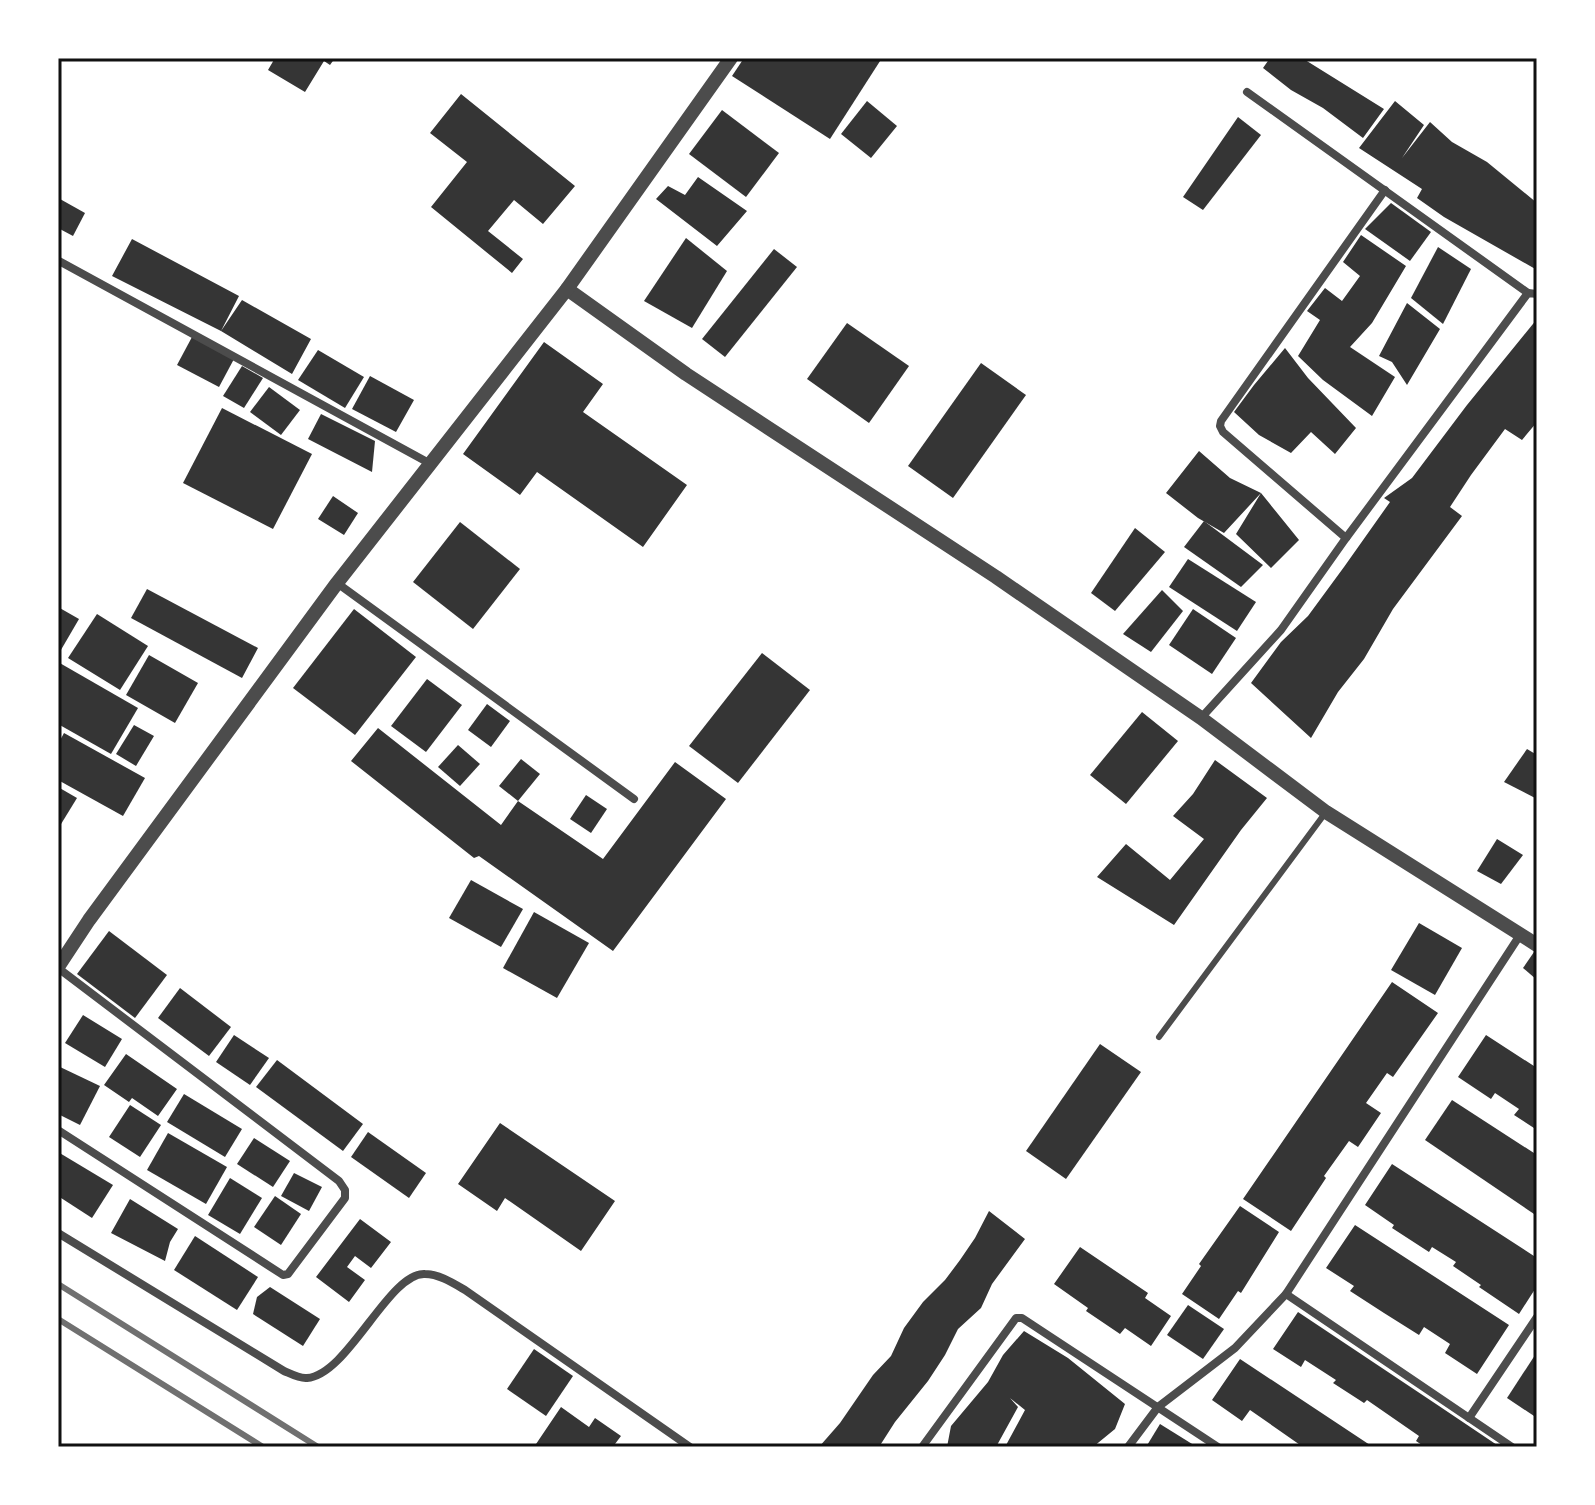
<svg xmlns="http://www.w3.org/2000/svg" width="1595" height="1505" viewBox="0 0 1595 1505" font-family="'Work Sans',sans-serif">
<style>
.building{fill:#353535}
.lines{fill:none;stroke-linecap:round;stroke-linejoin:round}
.service{stroke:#4c4c4c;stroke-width:6}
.minor{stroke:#4c4c4c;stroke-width:8}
.tertiary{stroke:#4c4c4c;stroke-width:14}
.rail{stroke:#707070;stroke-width:6}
.neatline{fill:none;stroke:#111;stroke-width:3}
</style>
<rect width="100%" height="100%" fill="#fff"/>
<g class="building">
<path d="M275,58H335L330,65L324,61L305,92L268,70Z"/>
<path d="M744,58H882L830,139L732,76Z"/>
<path d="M1270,58H1302L1384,109L1363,138L1323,108L1291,90L1263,68Z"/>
<path d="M461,94L575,186L543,224L514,200L488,231L523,259L512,273L431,207L467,162L430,133Z"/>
<path d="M867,101L897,126L871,158L841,134Z"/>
<path d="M1395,101L1424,125L1402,158L1430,122L1452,142L1487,162L1537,203V270L1444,217L1417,198L1422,189L1359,148Z"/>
<path d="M722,110L779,153L746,197L689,154Z"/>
<path d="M1238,117L1261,135L1203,210L1183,197Z"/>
<path d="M698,177L747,211L717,246L656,199L668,186L685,195Z"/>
<path d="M60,199L85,213L73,236L58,228V203Z"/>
<path d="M1391,203L1431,232L1410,261L1365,229Z"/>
<path d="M1361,235L1406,266L1372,323L1350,347L1395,377L1372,416L1323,380L1298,356L1320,320L1307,311L1325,288L1342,301L1360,276L1343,262Z"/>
<path d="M686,238L727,271L692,328L644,301Z"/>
<path d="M132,239L239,296L221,331L242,300L311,339L292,374L221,331L112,276Z"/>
<path d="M1438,247L1471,269L1443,324L1411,298Z"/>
<path d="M774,249L797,267L725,357L702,339Z"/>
<path d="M1407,303L1440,329L1407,385L1392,362L1379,356Z"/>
<path d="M1537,319V422L1522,440L1505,429L1471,475L1450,507L1462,516L1393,609L1364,659L1338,692L1311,738L1251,683L1281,642L1308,616L1344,567L1390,502L1384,498L1412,478L1467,405Z"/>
<path d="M847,323L909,366L869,423L807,379Z"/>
<path d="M192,337L234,359L219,387L177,365Z"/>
<path d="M544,342L603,384L583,412L687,485L643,547L537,472L520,495L463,454Z"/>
<path d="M1285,348L1308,378L1356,428L1335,454L1311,432L1291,453L1259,435L1234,412L1254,385Z"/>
<path d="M318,350L364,377L345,408L298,380Z"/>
<path d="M981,363L1026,395L953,498L908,466Z"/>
<path d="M242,366L263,378L244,408L223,396Z"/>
<path d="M370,376L414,400L396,432L352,409Z"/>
<path d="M269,387L300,410L281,435L250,412Z"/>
<path d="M222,408L312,454L273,529L183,483Z"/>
<path d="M321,414L375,441L372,472L308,439Z"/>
<path d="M1199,451L1230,478L1261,493L1299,540L1271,568L1236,534L1261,493L1224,533L1198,518L1166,493Z"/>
<path d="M333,496L358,513L344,535L318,519Z"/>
<path d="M1204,521L1263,565L1241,587L1184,547Z"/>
<path d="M460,522L520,569L473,629L413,582Z"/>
<path d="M1135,528L1165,552L1115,611L1091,593Z"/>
<path d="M1188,559L1256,602L1237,631L1169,587Z"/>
<path d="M147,589L258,648L242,678L131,618Z"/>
<path d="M1162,590L1183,611L1151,652L1123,634Z"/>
<path d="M58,607L79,619L58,655Z"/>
<path d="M354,609L416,657L355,735L293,688Z"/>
<path d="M1193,609L1236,638L1212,674L1169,645Z"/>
<path d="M97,614L148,646L120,690L68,658Z"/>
<path d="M762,653L810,690L738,783L689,746Z"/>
<path d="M149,655L198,683L175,723L126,695Z"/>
<path d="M58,662L138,708L111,754L58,724Z"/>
<path d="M427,679L462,705L426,752L391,726Z"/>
<path d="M487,704L510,721L491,747L468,730Z"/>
<path d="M1142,712L1178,741L1126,804L1090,775Z"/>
<path d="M134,725L154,736L136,766L116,754Z"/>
<path d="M378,728L501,825L518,801L603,859L675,762L726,799L613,951L479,856L474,858L351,761Z"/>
<path d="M64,733L145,778L123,816L58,780V744Z"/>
<path d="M458,745L480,764L460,786L438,767Z"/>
<path d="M1527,749L1537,755V799L1504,782Z"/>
<path d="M521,759L540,774L518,801L499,786Z"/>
<path d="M1215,760L1267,798L1241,830L1174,925L1097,877L1126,844L1170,880L1204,839L1173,816L1193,794Z"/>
<path d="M58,787L77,798L58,829Z"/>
<path d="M586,795L607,809L591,833L570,819Z"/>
<path d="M1497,839L1523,855L1501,884L1477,871Z"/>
<path d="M471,880L523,909L501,947L449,918Z"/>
<path d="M534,912L589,943L557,998L503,968Z"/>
<path d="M1419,923L1462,948L1435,995L1391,970Z"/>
<path d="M109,931L167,975L135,1018L77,974Z"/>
<path d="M1534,952L1537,954V980L1523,968Z"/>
<path d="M1392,982L1438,1013L1393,1077L1387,1073L1366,1103L1381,1113L1358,1147L1349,1141L1324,1176L1326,1178L1291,1231L1243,1199Z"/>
<path d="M180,988L231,1027L209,1056L158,1018Z"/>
<path d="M83,1015L122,1039L105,1067L65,1043Z"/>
<path d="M234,1035L269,1058L250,1085L216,1062Z"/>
<path d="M1486,1035L1537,1068V1130L1514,1115L1519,1109L1495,1093L1491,1099L1458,1077Z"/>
<path d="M1100,1044L1141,1072L1066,1179L1026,1151Z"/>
<path d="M126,1054L177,1089L158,1116L132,1098L129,1102L104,1085Z"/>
<path d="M277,1060L363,1124L343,1151L256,1087Z"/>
<path d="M58,1066L100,1086L80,1125L58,1114Z"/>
<path d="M184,1094L242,1129L225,1157L167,1122Z"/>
<path d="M1452,1100L1537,1155V1216L1425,1140Z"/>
<path d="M130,1105L161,1125L140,1157L109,1137Z"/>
<path d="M500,1123L615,1201L581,1251L505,1198L497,1211L458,1184Z"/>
<path d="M368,1132L426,1173L409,1198L351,1157Z"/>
<path d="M168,1133L227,1167L206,1204L147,1170Z"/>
<path d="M254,1138L290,1161L273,1187L237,1164Z"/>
<path d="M58,1152L113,1185L92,1218L58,1196Z"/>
<path d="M1392,1164L1537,1258V1286L1519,1314L1479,1287L1481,1285L1453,1266L1456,1262L1432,1247L1429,1252L1392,1228L1394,1225L1365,1205Z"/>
<path d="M294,1173L322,1187L309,1211L281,1196Z"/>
<path d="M230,1178L262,1198L240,1234L208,1215Z"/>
<path d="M275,1196L301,1214L281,1245L254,1227Z"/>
<path d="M130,1199L178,1229L170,1242L165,1261L111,1233Z"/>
<path d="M1240,1206L1279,1232L1241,1293L1238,1291L1219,1319L1182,1294L1201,1266L1199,1264Z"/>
<path d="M989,1211L1025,1239L992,1284L981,1308L958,1329L945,1355L928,1381L895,1422L879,1447H819L840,1423L873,1375L891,1356L904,1328L923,1302L945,1280L960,1260L975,1238Z"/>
<path d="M360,1219L391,1242L371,1268L355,1256L347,1267L365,1280L349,1302L316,1277Z"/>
<path d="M1355,1225L1509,1325L1477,1374L1445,1353L1450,1344L1424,1327L1419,1335L1384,1313L1350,1291L1354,1286L1326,1268Z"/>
<path d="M195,1236L258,1277L237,1310L174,1270Z"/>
<path d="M1080,1247L1148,1293L1145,1298L1171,1316L1151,1346L1125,1328L1120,1334L1086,1311L1088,1308L1054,1284Z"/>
<path d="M270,1287L320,1319L303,1346L253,1314L257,1297Z"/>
<path d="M1188,1305L1224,1329L1203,1359L1167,1335Z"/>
<path d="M1298,1312L1439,1406L1500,1447H1425L1416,1441L1419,1436L1367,1400L1364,1403L1333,1383L1336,1380L1305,1360L1301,1367L1273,1349Z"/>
<path d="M1024,1331L1068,1358L1125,1404L1115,1429L1093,1447H1005L1025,1410L1010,1398L1018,1407L996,1447H947L951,1426L988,1382L1003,1355Z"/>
<path d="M534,1349L573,1376L546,1416L507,1389Z"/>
<path d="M1537,1352V1418L1507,1398Z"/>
<path d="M1240,1359L1296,1396L1373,1447H1303L1250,1410L1242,1421L1212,1400Z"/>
<path d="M561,1407L589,1427L595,1418L621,1436L615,1444L619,1447H534Z"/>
<path d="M1160,1424L1197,1447H1146Z"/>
</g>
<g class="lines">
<path class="service" d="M1159,1037L1326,812"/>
<g class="minor">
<path d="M1247,92L1528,293"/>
<path d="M59,261L429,463"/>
<path d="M1346,538L1223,432L1220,426L1221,421L1385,190"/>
<path d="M337,583L634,799"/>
<path d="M1201,718L1281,630L1346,538L1528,293L1537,294"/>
<path d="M58,968L339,1181L345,1190V1198L288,1274L283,1275L58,1130"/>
<path d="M58,1233L284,1371C291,1374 300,1379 307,1378C348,1375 389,1272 425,1274C439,1274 453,1283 465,1290L690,1447"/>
<path d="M1286,1294L1512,1447"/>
<path d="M1469,1418L1537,1317"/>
<path d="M922,1447L1016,1318H1022L1218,1447"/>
<path d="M1128,1447L1158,1407L1235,1348L1286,1294L1520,935"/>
</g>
<g class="tertiary">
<path d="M567,289L686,374L996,577L1201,718L1326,812L1537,945"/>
<path d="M58,967L89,920L337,583L567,289L731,58"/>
</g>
<g class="rail">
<path d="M58,1284L318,1447"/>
<path d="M58,1319L263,1447"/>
</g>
</g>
<rect width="1595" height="1505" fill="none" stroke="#ffffff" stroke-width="120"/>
<rect x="60" y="60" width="1475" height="1385" class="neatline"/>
</svg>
